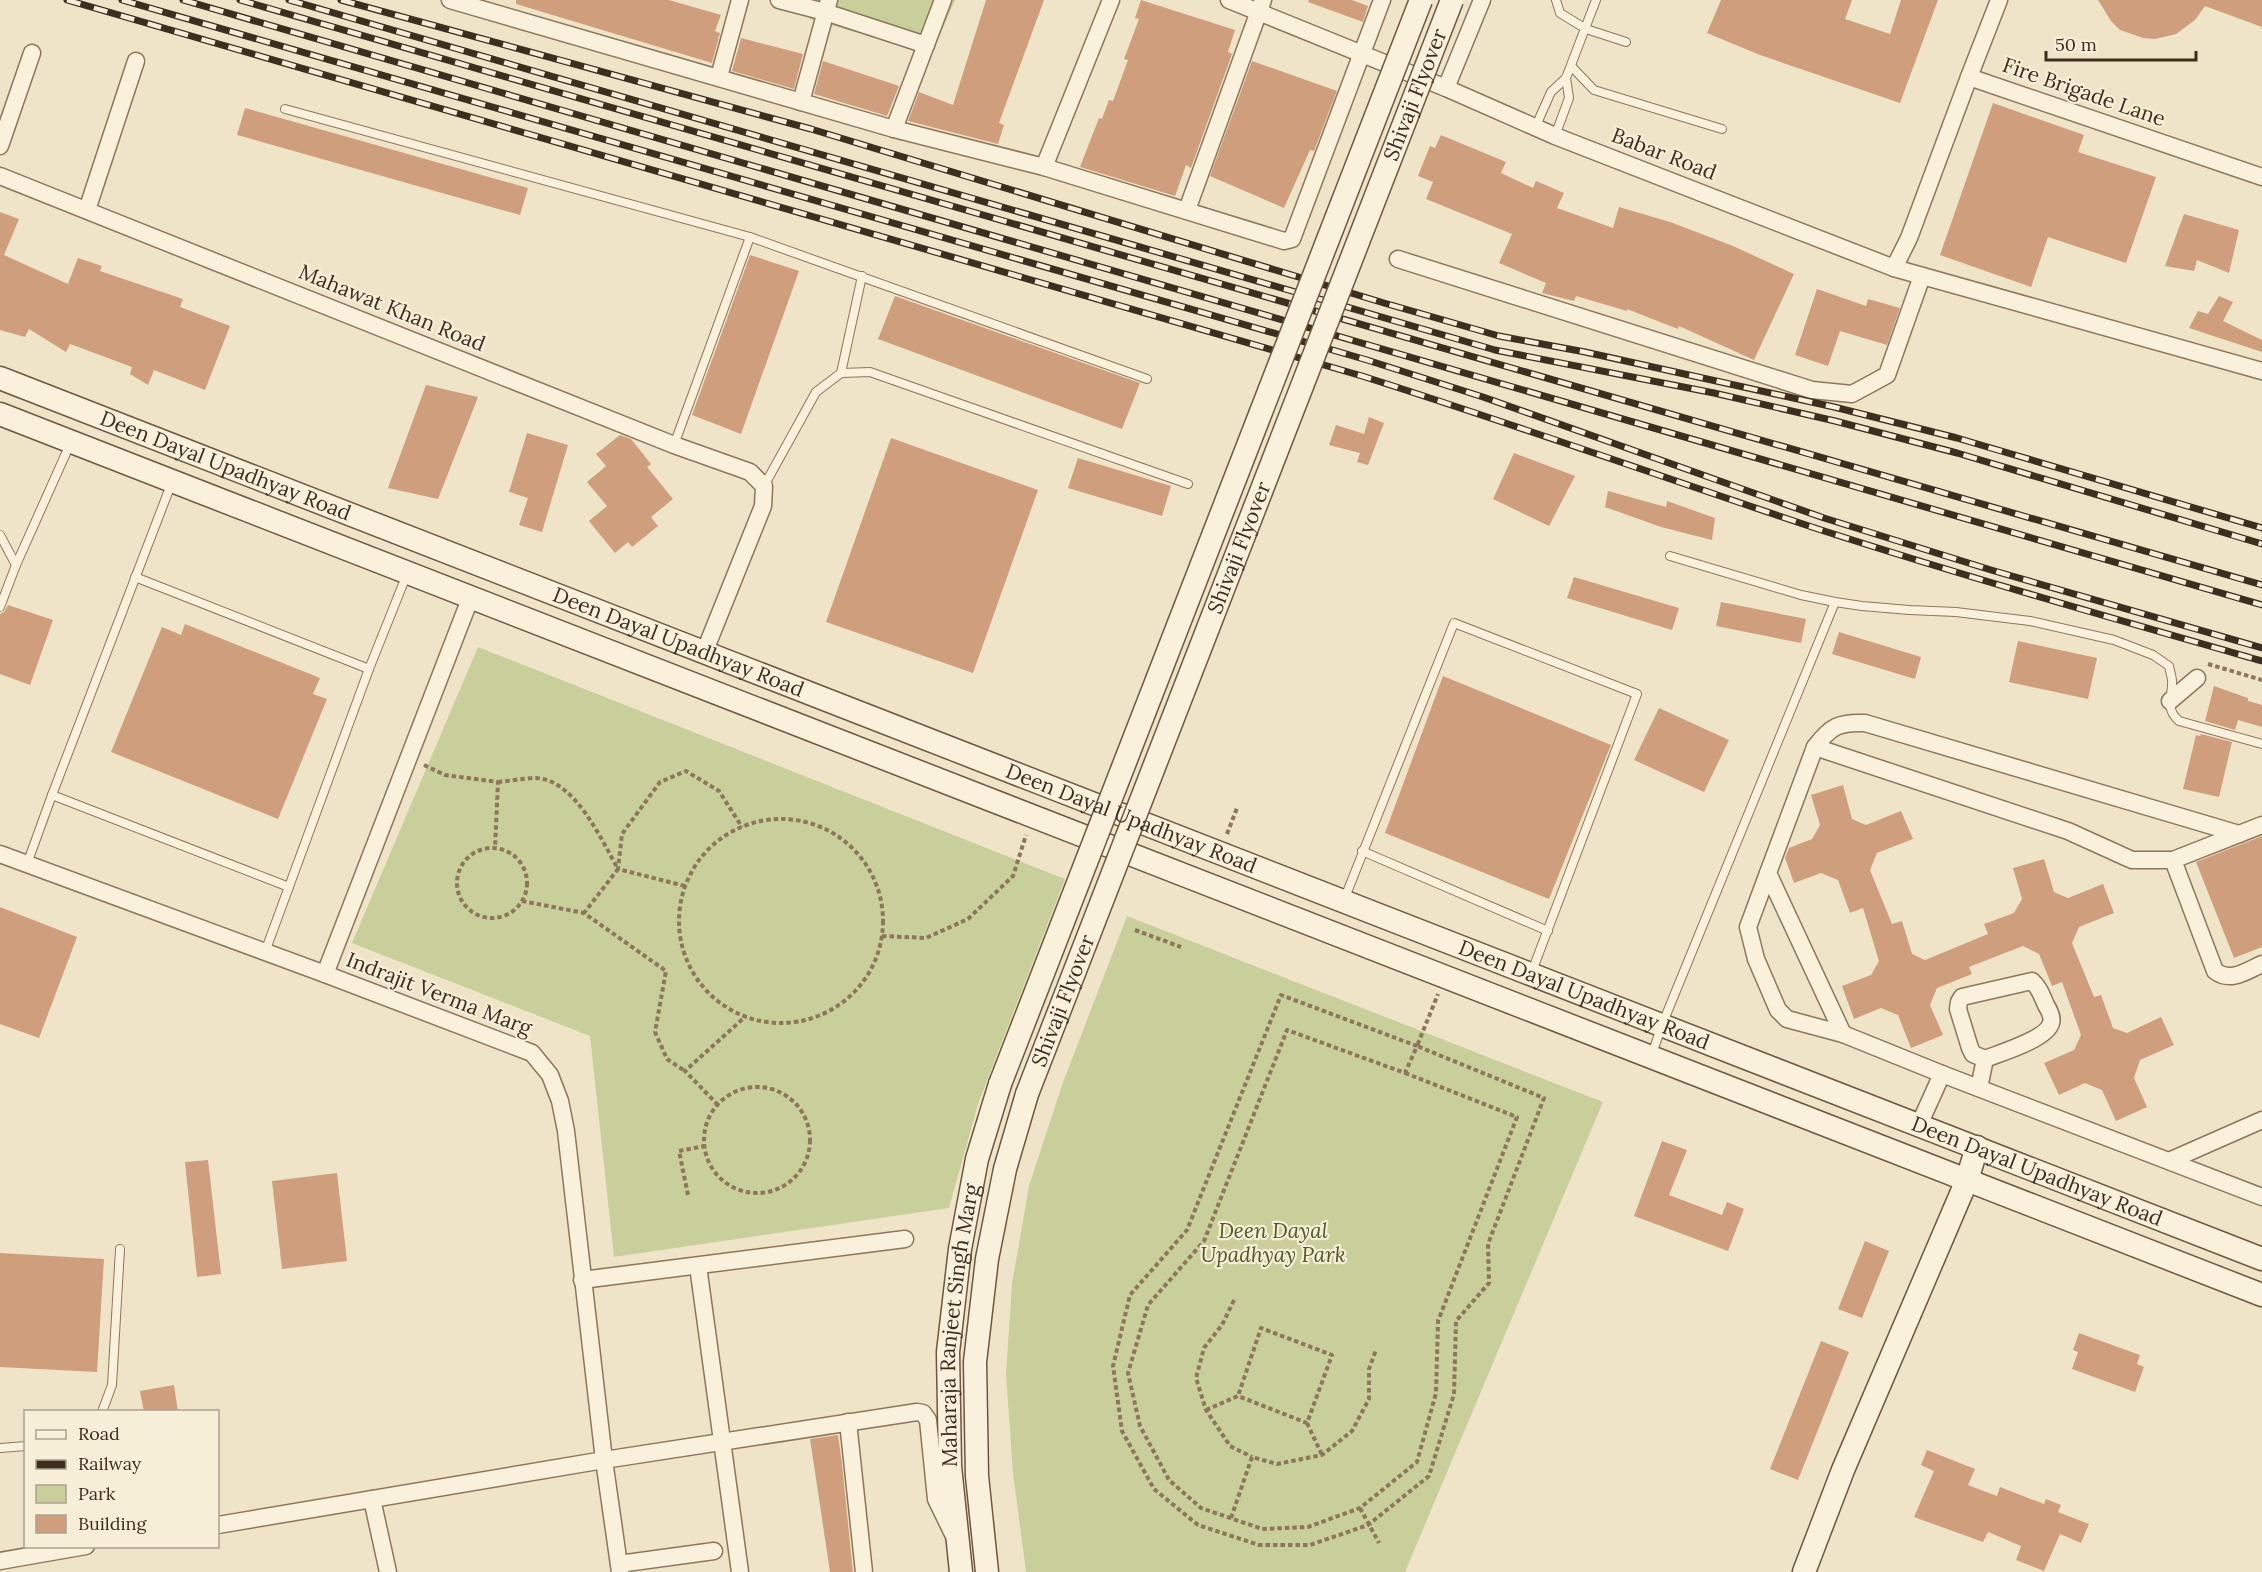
<svg xmlns="http://www.w3.org/2000/svg" width="2262" height="1572" viewBox="0 0 2262 1572" font-family="Lora,serif">
<style>
.green{fill:#c9cf9b}
.building{fill:#cf9f7d}
.lines{fill:none;stroke-linecap:round;stroke-linejoin:round}
.lane-casing{stroke:#8d765c;stroke-width:10}
.street-casing{stroke:#8d765c;stroke-width:19}
.secondary-casing{stroke:#6f573f;stroke-width:25}
.path{stroke:#8d765c;stroke-width:4;stroke-dasharray:4.5 3;stroke-linecap:butt}
.lane{stroke:#faf1dc;stroke-width:8}
.street{stroke:#faf1dc;stroke-width:16}
.secondary{stroke:#faf1dc;stroke-width:22}
.rail-casing{stroke:#3d2e20;stroke-width:7}
.rail{stroke:#f7eed8;stroke-width:4.5;stroke-dasharray:14;stroke-linecap:butt}
.secondary-bridge-casing{stroke:#6f573f;stroke-width:25;stroke-linecap:butt}
.secondary-bridge{stroke:#faf1dc;stroke-width:22}
.labels{text-anchor:middle;stroke-width:4.5;stroke-linejoin:round;paint-order:stroke}
.street-label{font-size:21px;fill:#3d2e20;stroke:#f7eed8}
.park-label{font-size:21px;font-style:italic;fill:#4d5a26;stroke:#f7eed8}
</style>
<rect width="100%" height="100%" fill="#f0e4c8"/>
<g class="green">
<path d="M814,0H955L932,54L809,19Z"/>
<path d="M478,647L1065,879L978,1104L949,1208L614,1257L590,1036L352,943Z"/>
<path d="M1127,916L1603,1102L1405,1572H1026L1013,1473L1006,1374L1012,1284L1029,1186L1062,1085Z"/>
</g>
<g class="building">
<path d="M516,0H669L721,15L715,31L720,33L712,63L516,4Z"/>
<path d="M986,0H1044L999,123L1004,125L998,144L908,121L919,92L953,105Z"/>
<path d="M1141,0L1235,30L1228,52L1232,54L1191,168L1186,165L1175,196L1080,167L1099,118L1102,119L1109,100L1113,101L1128,60L1124,59L1139,19L1135,18Z"/>
<path d="M1309,0H1352L1368,6L1363,22L1308,2Z"/>
<path d="M1721,0H1852L1845,19L1890,34L1901,0H1938L1900,103L1760,55L1707,33Z"/>
<path d="M2098,0H2262V27L2205,6L2195,20L2176,34L2155,39L2143,38L2120,30L2111,21Z"/>
<path d="M741,38L803,54L794,89L732,71Z"/>
<path d="M823,61L899,86L887,116L814,94Z"/>
<path d="M1252,61L1337,91L1314,151L1310,150L1284,208L1210,176Z"/>
<path d="M1993,103L2084,135L2078,152L2156,177L2126,263L2048,237L2031,287L1940,255Z"/>
<path d="M245,108L528,188L520,215L237,135Z"/>
<path d="M1441,135L1506,162L1501,173L1533,188L1536,181L1564,193L1557,208L1613,228L1619,207L1670,222L1733,246L1794,274L1754,360L1679,326L1678,329L1627,309V311L1576,296L1574,301L1542,293L1546,283L1499,263L1512,234L1426,199L1433,182L1418,176L1430,146L1435,148Z"/>
<path d="M0,212L19,219L4,255L68,284L78,258L102,266L100,271L183,299L180,307L230,326L205,390L154,370L148,385L130,374L132,367L70,344L66,352L29,329L25,337L0,330Z"/>
<path d="M2184,214L2239,230L2229,273L2197,260L2194,271L2165,266Z"/>
<path d="M750,255L799,271L741,434L692,415Z"/>
<path d="M1817,289L1866,306L1868,299L1900,308L1887,345L1840,331L1828,366L1795,355Z"/>
<path d="M895,296L1140,383L1122,429L878,339Z"/>
<path d="M2219,296L2233,302L2223,321L2262,340V352L2189,328L2198,311L2208,314Z"/>
<path d="M426,385L478,397L438,499L388,488Z"/>
<path d="M1369,417L1384,423L1368,465L1357,462L1360,453L1329,445L1336,425L1364,434Z"/>
<path d="M527,433L568,445L542,532L519,525L528,498L509,492Z"/>
<path d="M620,435L631,439L651,464L647,467L673,499L651,517L658,526L632,547L628,542L615,553L589,521L607,506L587,482L606,466L596,454Z"/>
<path d="M891,438L1038,490L973,673L826,622Z"/>
<path d="M1514,453L1575,476L1549,526L1493,499Z"/>
<path d="M1078,458L1171,486L1162,516L1068,488Z"/>
<path d="M1608,491L1666,507L1667,501L1715,518L1712,540L1661,527L1605,507Z"/>
<path d="M1574,577L1679,608L1672,630L1567,598Z"/>
<path d="M1721,602L1806,619L1801,643L1716,626Z"/>
<path d="M8,605L53,620L30,685L0,674V614L4,612Z"/>
<path d="M185,624L320,678L313,694L327,699L278,819L111,752L162,627L181,635Z"/>
<path d="M1839,632L1921,657L1915,679L1832,654Z"/>
<path d="M2018,641L2097,658L2088,699L2009,682Z"/>
<path d="M1443,676L1611,745L1549,899L1385,833Z"/>
<path d="M2214,686L2248,698V701L2262,705V727L2238,720L2235,730L2205,721Z"/>
<path d="M1659,708L1729,740L1704,792L1634,760Z"/>
<path d="M2201,734L2232,742L2219,797L2183,789L2196,735L2200,736Z"/>
<path d="M1843,785L1852,819L1866,825L1901,811L1913,839L1877,853L1870,870L1892,924L1902,921L1912,954L1925,960L1988,934L1984,924L2014,913L2022,899L2013,868L2044,859L2054,892L2068,898L2103,884L2114,913L2079,927L2072,943L2094,997L2101,995L2113,1028L2127,1033L2161,1017L2174,1045L2140,1060L2134,1078L2147,1107L2116,1121L2102,1090L2085,1083L2059,1095L2044,1063L2074,1050L2081,1035L2062,982L2052,986L2039,954L2023,946L1969,967L1972,974L1937,988L1930,1005L1943,1035L1911,1048L1898,1015L1881,1008L1854,1019L1842,986L1871,975L1879,961L1863,908L1850,913L1838,880L1821,873L1794,883L1785,858L1789,848L1812,839L1820,825L1811,795Z"/>
<path d="M2262,836V947L2234,958L2196,862Z"/>
<path d="M0,907L77,937L39,1038L0,1024Z"/>
<path d="M1662,1141L1687,1150L1669,1195L1722,1215L1727,1202L1744,1209L1728,1251L1634,1216Z"/>
<path d="M208,1160L221,1274L197,1277L185,1162Z"/>
<path d="M337,1173L347,1261L282,1269L272,1181Z"/>
<path d="M1865,1241L1889,1251L1862,1318L1838,1309Z"/>
<path d="M0,1253L104,1259L97,1372L0,1367Z"/>
<path d="M2079,1333L2140,1355L2137,1364L2144,1367L2135,1392L2072,1369L2078,1352L2073,1350Z"/>
<path d="M1821,1341L1849,1352L1798,1480L1770,1469Z"/>
<path d="M174,1385L178,1412H144L140,1391Z"/>
<path d="M838,1435L842,1464L853,1572H830L810,1439Z"/>
<path d="M1927,1450L1975,1469L1968,1485L1997,1496L2000,1487L2044,1504L2046,1499L2061,1505L2058,1512L2089,1524L2081,1543L2060,1534L2044,1571L2016,1560L2021,1546L1988,1532L1983,1542L1914,1517L1934,1471L1921,1465Z"/>
</g>
<g class="lines">
<g class="lane-casing">
<g id="lane">
<path d="M1556,0L1560,13L1586,29L1626,42"/>
<path d="M1571,66L1594,90L1722,129"/>
<path d="M285,109L750,237L1147,379"/>
<path d="M1535,128L1551,92L1566,78L1596,0"/>
<path d="M1555,136L1569,98L1566,78"/>
<path d="M841,373L862,276"/>
<path d="M674,445L750,237"/>
<path d="M764,486L816,392L841,373L870,372L1188,484"/>
<path d="M0,535L16,565L0,607"/>
<path d="M1670,556L1801,595L1835,602L1862,606L1909,610L1956,612L2030,621L2114,640L2153,655L2169,666C2170,672 2173,679 2172,685C2171,701 2166,709 2179,721L2262,744"/>
<path d="M16,565L71,442"/>
<path d="M135,577L369,669"/>
<path d="M52,795L289,887"/>
<path d="M1362,851L1548,931"/>
<path d="M27,864L52,795L172,482"/>
<path d="M1344,900L1454,623L1637,694L1531,974"/>
<path d="M265,952L369,669L407,574"/>
<path d="M1651,1057L1662,1025L1835,602"/>
<path d="M102,1412L112,1385L120,1249"/>
<path d="M0,1448L26,1446"/>
</g>
</g>
<g class="street-casing">
<g id="street">
<path d="M450,0L894,129L1044,167L1284,241L1292,239L1382,0"/>
<path d="M779,0L825,12L926,45"/>
<path d="M1229,0L1446,88L1555,136L1894,268L1909,238L1969,77"/>
<path d="M1999,0L1969,77L2262,177"/>
<path d="M719,77L740,0"/>
<path d="M1446,88L1482,0"/>
<path d="M801,102L829,0"/>
<path d="M894,129L943,0"/>
<path d="M0,146L32,53"/>
<path d="M1044,167L1111,0"/>
<path d="M0,176L674,445L750,472L764,486L763,506L704,653"/>
<path d="M87,210L136,61"/>
<path d="M1187,210L1263,0"/>
<path d="M1398,259L1812,390L1852,394L1887,375L1922,276"/>
<path d="M1894,268L2262,371"/>
<path d="M2170,701L2197,678"/>
<path d="M1815,747L2068,831L2132,860H2173L2262,825"/>
<path d="M2239,834L1865,723C1839,722 1831,726 1815,747L1768,873L1843,1034L1942,1074L2262,1197"/>
<path d="M0,854L325,974L532,1053L550,1075L560,1101L566,1131L604,1460L620,1572"/>
<path d="M2173,860L2215,971C2231,983 2246,971 2262,964"/>
<path d="M1768,873L1748,927L1756,959L1778,1010L1787,1019L1843,1034"/>
<path d="M325,974L470,599"/>
<path d="M1979,1088L1985,1059C2000,1053 2047,1039 2051,1023C2053,1017 2049,1010 2046,1005C2042,996 2039,987 2032,981L1962,997L1959,1002L1958,1009L1970,1048L1973,1054L1985,1059"/>
<path d="M1919,1125L1942,1074"/>
<path d="M2169,1161L2262,1120"/>
<path d="M698,1266L740,1572"/>
<path d="M582,1280L905,1239"/>
<path d="M848,1422L864,1572"/>
<path d="M372,1499L388,1572"/>
<path d="M218,1525L604,1460L917,1412L923,1413L928,1420L936,1499L953,1534"/>
<path d="M0,1561L86,1546"/>
<path d="M619,1564L714,1551"/>
</g>
</g>
<g class="secondary-casing">
<g id="secondary">
<path id="s1" d="M0,378L2262,1259"/>
<path d="M0,414L2262,1295"/>
<path id="s2" d="M961,1572L950,1466L948,1352L960,1249L977,1159L1000,1084"/>
<path d="M987,1572L977,1476L975,1362L987,1259L1005,1169L1027,1094"/>
<path d="M1804,1572L1843,1470L1967,1180L1977,1147"/>
</g>
</g>
<g class="path">
<path d="M2208,664L2262,680"/>
<path d="M424,765L445,775L498,782L495,848"/>
<path d="M498,782C510,781 524,778 536,778C575,780 601,839 618,869L584,913"/>
<circle cx="781" cy="921" r="102"/>
<path d="M1227,834L1237,808"/>
<circle cx="492" cy="883" r="35"/>
<path d="M685,886L618,869L622,834L660,782L686,771L719,791L742,827"/>
<path d="M522,901L584,913L666,971L655,1032L667,1059L685,1071"/>
<path d="M1135,930L1181,947"/>
<path d="M882,936L926,938L968,919L1013,876L1026,835"/>
<path d="M1405,1073L1517,1117L1438,1321L1436,1393L1417,1462L1360,1508L1308,1527L1262,1529L1201,1508L1169,1480L1140,1426L1128,1373L1148,1305L1204,1241L1287,1030L1405,1073L1417,1046L1281,995L1187,1230L1130,1295L1113,1366L1122,1431L1154,1489L1198,1525L1259,1545H1310L1368,1525L1429,1476L1454,1394L1456,1321L1489,1283L1488,1244L1544,1098L1417,1046L1438,994"/>
<circle cx="757" cy="1140" r="53"/>
<path d="M718,1105L685,1071L746,1016"/>
<path d="M688,1195L679,1151L705,1146"/>
<path d="M1234,1300L1222,1325L1204,1348L1196,1378L1206,1410L1230,1446L1252,1457"/>
<path d="M1206,1410L1238,1396L1307,1423L1332,1355L1261,1328L1238,1396"/>
<path d="M1307,1423L1322,1455"/>
<path d="M1360,1508L1379,1543"/>
<path d="M1231,1518L1252,1457L1277,1464L1322,1455L1352,1431L1369,1399V1369L1376,1350"/>
</g>
<use href="#lane" class="lane"/>
<use href="#street" class="street"/>
<use href="#secondary" class="secondary"/>
<g class="rail-casing">
<g id="rail">
<path d="M67,0L1362,376C1516,425 1668,479 1821,530C1967,577 2115,619 2262,661"/>
<path d="M122,0L1367,360L1483,397L1824,518L1991,570L2262,648"/>
<path d="M183,0L2262,605"/>
<path d="M240,0L2262,585"/>
<path d="M289,0L1495,350L1714,393L1835,421L1957,453L2262,544"/>
<path d="M341,0L811,129L1384,303L1499,336L1585,352L1834,407L1957,438L2262,528"/>
</g>
</g>
<use href="#rail" class="rail"/>
<g class="secondary-bridge-casing">
<g id="secondary-bridge">
<path d="M1000,1084L1421,0"/>
<path id="s3" d="M1027,1094L1452,0"/>
</g>
</g>
<use href="#secondary-bridge" class="secondary-bridge"/>
</g>
<g class="labels">
<g class="street-label">
<text transform="translate(2084 92) rotate(19)" y="7">Fire Brigade Lane</text>
<text dy="7" stroke="none"><textPath href="#s3" startOffset="1072">Shivaji Flyover</textPath></text>
<text transform="translate(1664 154) rotate(21)" y="7">Babar Road</text>
<text transform="translate(392 308) rotate(22)" y="7">Mahawat Khan Road</text>
<text dy="7" stroke="none"><textPath href="#s1" startOffset="242">Deen Dayal Upadhyay Road</textPath></text>
<text dy="7" stroke="none"><textPath href="#s3" startOffset="586">Shivaji Flyover</textPath></text>
<text dy="7" stroke="none"><textPath href="#s1" startOffset="728">Deen Dayal Upadhyay Road</textPath></text>
<text dy="7" stroke="none"><textPath href="#s1" startOffset="1214">Deen Dayal Upadhyay Road</textPath></text>
<text transform="translate(439 994) rotate(21)" y="7">Indrajit Verma Marg</text>
<text dy="7" stroke="none"><textPath href="#s1" startOffset="1700">Deen Dayal Upadhyay Road</textPath></text>
<text dy="7" stroke="none"><textPath href="#s3" startOffset="100">Shivaji Flyover</textPath></text>
<text dy="7" stroke="none"><textPath href="#s1" startOffset="2186">Deen Dayal Upadhyay Road</textPath></text>
<text dy="7" stroke="none"><textPath href="#s2" startOffset="248">Maharaja Ranjeet Singh Marg</textPath></text>
</g>
<g class="park-label">
<text x="1273" y="1238">Deen Dayal<tspan x="1273" dy="24">Upadhyay Park</tspan></text>
</g>
</g>
<rect x="24" y="1410" width="195" height="138" fill="#f7eed8" stroke="#ada18e" stroke-width="1.5"/>
<rect x="36" y="1430" width="30" height="9" fill="#faf1dc" stroke="#ada18e" stroke-width="1.5"/>
<text x="78" y="1440" font-size="18" fill="#3d2e20">Road</text>
<rect x="36" y="1460" width="30" height="9" fill="#3d2e20" stroke="#ada18e" stroke-width="1.5"/>
<text x="78" y="1470" font-size="18" fill="#3d2e20">Railway</text>
<rect x="36" y="1485" width="30" height="18" fill="#c9cf9b" stroke="#ada18e" stroke-width="1.5"/>
<text x="78" y="1500" font-size="18" fill="#3d2e20">Park</text>
<rect x="36" y="1515" width="30" height="18" fill="#cf9f7d" stroke="#ada18e" stroke-width="1.5"/>
<text x="78" y="1530" font-size="18" fill="#3d2e20">Building</text>
<path d="M2046 51v9h150v-9" fill="none" stroke="#3d2e20" stroke-width="3"/>
<text x="2055" y="51" font-size="18" fill="#3d2e20" stroke="#f7eed8" stroke-width="4.5" paint-order="stroke">50 m</text>
</svg>
